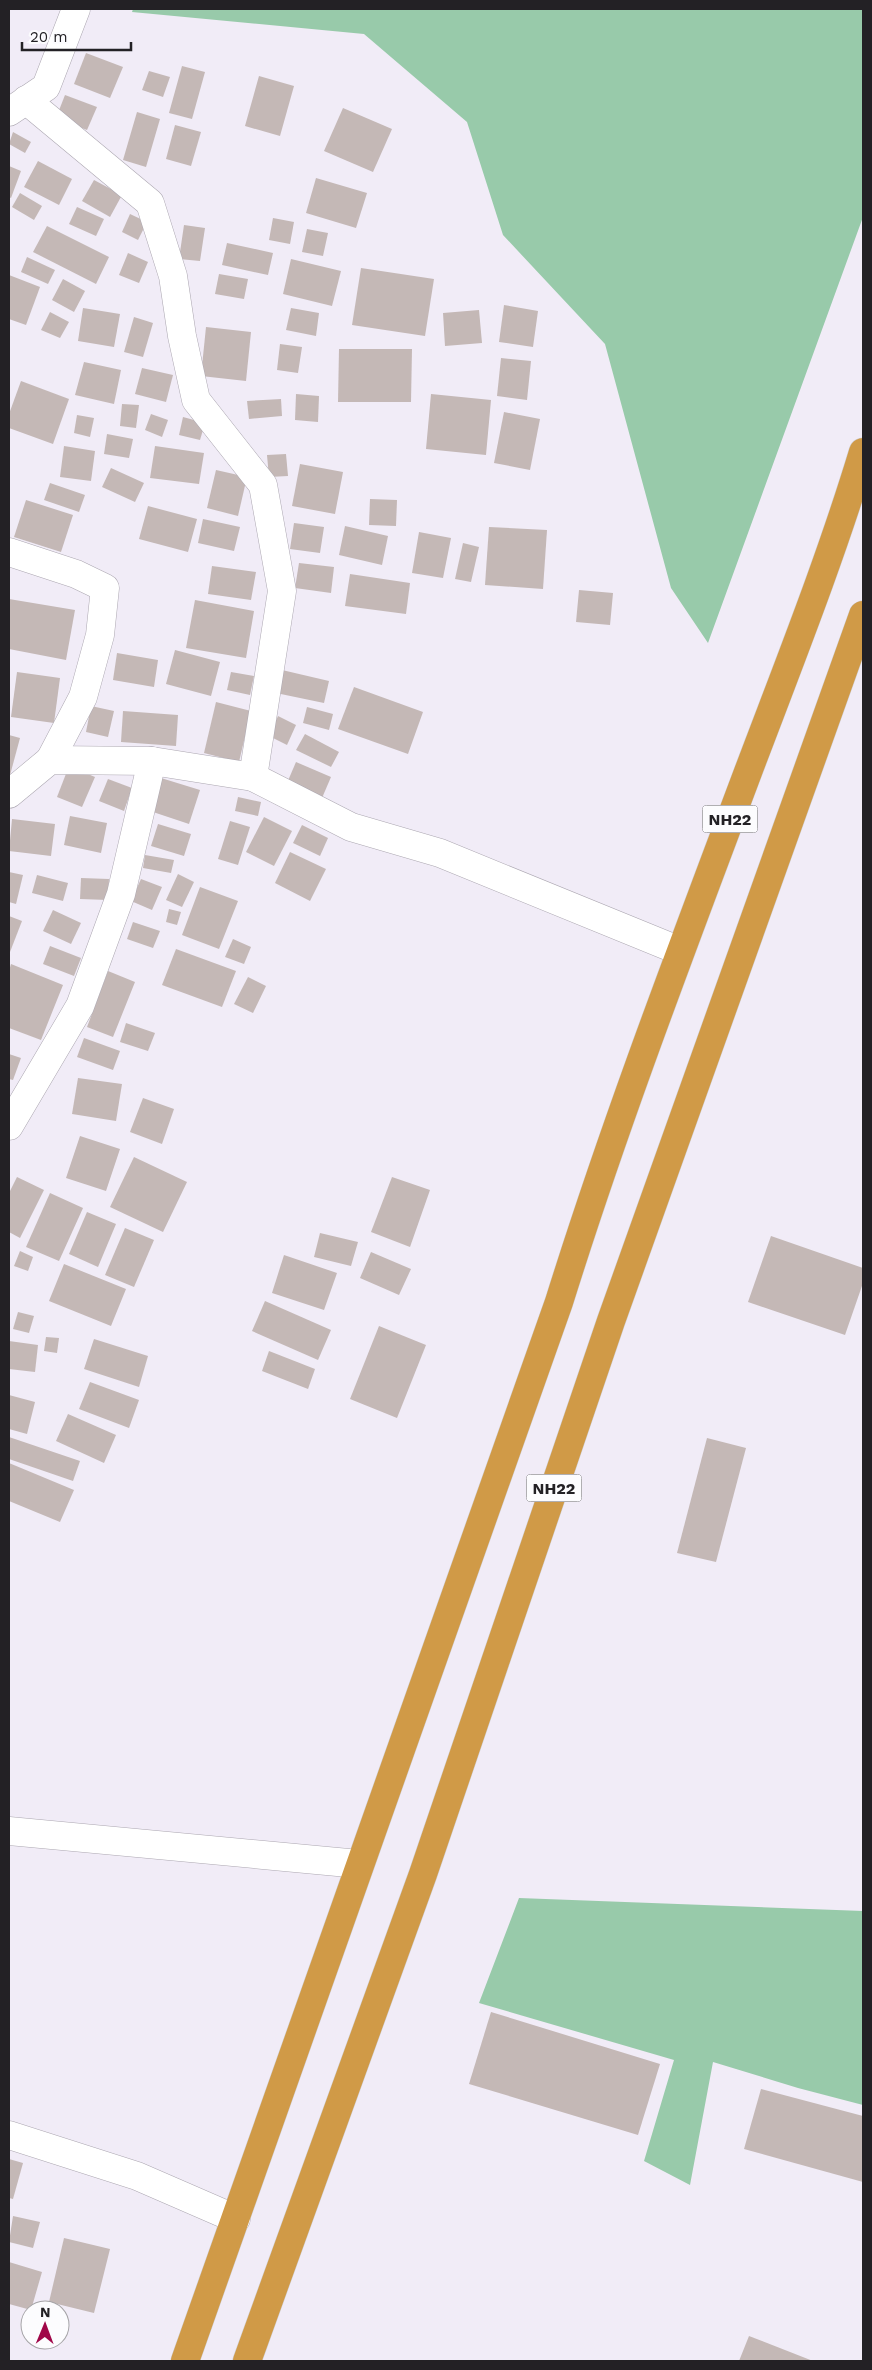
<svg xmlns="http://www.w3.org/2000/svg" width="872" height="2370" viewBox="0 0 872 2370" font-family="'Work Sans',sans-serif">
<style>
.green{fill:#98caaa}
.building{fill:#c4b8b6}
.lines{fill:none;stroke-linecap:round;stroke-linejoin:round}
.minor-casing{stroke:#aca7b1;stroke-width:29}
.trunk-casing{stroke:#cfcecf;stroke-width:29}
.minor{stroke:#fff;stroke-width:28}
.trunk{stroke:#d09a47;stroke-width:28}
.labels{text-anchor:middle;stroke-width:4;stroke-linejoin:round;paint-order:stroke}
.shield{fill:#fcfcfe;stroke:#646366;stroke-width:1}
.shield-label{font-size:16px;font-weight:bold;fill:#232125}
</style>
<rect width="100%" height="100%" fill="#f1ecf7"/>
<g class="green">
<path d="M133,9H863V217L708,643L671,588L605,344L503,235L467,122L364,34L132,12Z"/>
<path d="M519,1898L863,1911V2105L798,2088L713,2062L690,2185L644,2161L674,2060L479,2003Z"/>
</g>
<g class="building">
<path d="M86,53L123,67L110,98L74,84Z"/>
<path d="M182,66L205,72L192,119L169,113Z"/>
<path d="M149,71L170,77L163,97L142,90Z"/>
<path d="M259,76L294,86L280,136L245,126Z"/>
<path d="M65,95L97,107L87,130L56,118Z"/>
<path d="M343,108L392,129L373,172L324,151Z"/>
<path d="M137,112L160,119L146,167L123,160Z"/>
<path d="M175,125L201,132L191,166L166,159Z"/>
<path d="M13,132L31,142L25,153L9,144Z"/>
<path d="M38,161L72,179L59,205L24,187Z"/>
<path d="M9,166L21,171L11,198L9,197Z"/>
<path d="M316,178L367,193L356,228L306,213Z"/>
<path d="M94,180L122,195L110,217L82,201Z"/>
<path d="M20,193L42,206L34,220L12,207Z"/>
<path d="M77,207L104,219L96,236L69,224Z"/>
<path d="M130,214L147,222L138,240L122,232Z"/>
<path d="M273,218L294,222L290,244L269,240Z"/>
<path d="M184,225L205,228L200,261L179,259Z"/>
<path d="M47,226L109,257L96,284L33,252Z"/>
<path d="M307,229L328,233L323,256L302,252Z"/>
<path d="M227,243L273,253L268,275L222,265Z"/>
<path d="M128,253L148,262L139,283L119,275Z"/>
<path d="M27,257L55,270L48,284L21,272Z"/>
<path d="M291,259L341,271L332,306L283,294Z"/>
<path d="M361,268L434,279L425,336L352,325Z"/>
<path d="M219,274L248,279L244,299L215,294Z"/>
<path d="M9,275L40,287L26,325L9,319Z"/>
<path d="M63,279L85,291L74,312L52,300Z"/>
<path d="M504,305L538,311L533,347L499,342Z"/>
<path d="M83,308L120,314L114,347L78,341Z"/>
<path d="M291,308L319,313L316,336L286,330Z"/>
<path d="M479,310L482,343L445,346L443,313Z"/>
<path d="M50,312L69,322L60,338L41,330Z"/>
<path d="M134,317L153,323L143,357L124,352Z"/>
<path d="M206,327L251,332L246,381L201,376Z"/>
<path d="M280,344L302,347L298,373L277,370Z"/>
<path d="M339,349H412L411,402H338Z"/>
<path d="M501,358L531,361L527,400L497,396Z"/>
<path d="M84,362L121,370L114,404L75,395Z"/>
<path d="M142,368L173,375L166,402L135,394Z"/>
<path d="M21,381L69,399L53,444L9,428V414Z"/>
<path d="M296,394L319,396L318,422L295,420Z"/>
<path d="M431,394L491,400L486,455L426,449Z"/>
<path d="M281,399L282,416L249,419L247,401Z"/>
<path d="M122,404L139,405L136,428L120,426Z"/>
<path d="M504,412L540,419L530,470L494,463Z"/>
<path d="M151,414L168,420L162,437L145,430Z"/>
<path d="M77,415L94,418L90,437L74,433Z"/>
<path d="M183,417L205,423L200,440L179,435Z"/>
<path d="M107,434L133,439L129,458L104,454Z"/>
<path d="M64,446L95,451L91,481L60,477Z"/>
<path d="M155,446L204,453L199,484L150,478Z"/>
<path d="M286,454L288,476L269,477L267,455Z"/>
<path d="M300,464L343,472L335,514L292,506Z"/>
<path d="M111,468L144,483L135,502L102,487Z"/>
<path d="M216,470L247,477L238,516L207,508Z"/>
<path d="M50,483L85,495L79,512L44,500Z"/>
<path d="M370,499L397,500L396,526L369,525Z"/>
<path d="M26,500L73,515L61,552L14,537Z"/>
<path d="M148,506L197,519L188,552L139,539Z"/>
<path d="M203,519L240,527L234,551L198,543Z"/>
<path d="M294,523L324,527L320,553L290,549Z"/>
<path d="M345,526L388,536L382,565L339,555Z"/>
<path d="M489,527L547,530L543,589L485,585Z"/>
<path d="M419,532L451,538L443,578L412,573Z"/>
<path d="M463,543L479,547L471,582L455,579Z"/>
<path d="M299,563L334,567L331,593L295,588Z"/>
<path d="M212,566L256,572L251,600L208,594Z"/>
<path d="M350,574L410,583L406,614L345,606Z"/>
<path d="M579,590L613,593L610,625L576,622Z"/>
<path d="M9,599L75,610L66,660L9,649Z"/>
<path d="M195,600L254,611L246,658L186,648Z"/>
<path d="M175,650L220,662L211,696L166,684Z"/>
<path d="M117,653L158,660L154,687L113,680Z"/>
<path d="M282,670L329,681L324,703L276,693Z"/>
<path d="M17,672L60,678L54,723L11,717Z"/>
<path d="M231,672L254,676L250,695L227,690Z"/>
<path d="M354,687L423,712L408,754L338,729Z"/>
<path d="M216,702L251,711L239,762L204,753Z"/>
<path d="M91,706L114,711L108,737L86,732Z"/>
<path d="M307,707L333,714L329,730L303,723Z"/>
<path d="M123,711L178,715L176,746L121,742Z"/>
<path d="M278,716L296,725L287,745L269,736Z"/>
<path d="M305,734L339,752L331,767L296,750Z"/>
<path d="M9,735L20,738L9,779Z"/>
<path d="M296,762L331,777L322,798L287,783Z"/>
<path d="M69,766L95,777L82,807L57,797Z"/>
<path d="M161,778L200,790L189,824L150,811Z"/>
<path d="M108,779L132,788L124,811L99,801Z"/>
<path d="M238,797L261,802L258,816L235,811Z"/>
<path d="M70,816L107,823L101,853L64,845Z"/>
<path d="M264,817L292,831L274,866L246,852Z"/>
<path d="M12,819L55,824L51,856L9,851Z"/>
<path d="M230,821L250,827L238,865L218,859Z"/>
<path d="M158,824L191,834L184,856L151,846Z"/>
<path d="M302,825L328,838L320,856L293,843Z"/>
<path d="M290,852L326,869L310,901L275,883Z"/>
<path d="M145,855L174,860L171,873L143,868Z"/>
<path d="M9,872L23,875L16,904L9,902Z"/>
<path d="M178,874L194,882L182,907L166,900Z"/>
<path d="M37,875L68,883L63,901L32,893Z"/>
<path d="M81,878L109,879L108,900L80,899Z"/>
<path d="M141,879L162,887L152,910L131,901Z"/>
<path d="M200,887L238,901L219,949L182,935Z"/>
<path d="M169,909L181,912L177,925L166,922Z"/>
<path d="M53,910L81,923L71,944L43,931Z"/>
<path d="M9,916L22,921L10,952H9Z"/>
<path d="M133,922L160,931L153,948L127,939Z"/>
<path d="M233,939L251,947L244,964L225,957Z"/>
<path d="M50,946L81,958L74,976L43,964Z"/>
<path d="M176,949L236,971L222,1007L162,985Z"/>
<path d="M11,964L63,985L41,1040L9,1028V971Z"/>
<path d="M108,971L135,982L113,1037L87,1027Z"/>
<path d="M248,977L266,986L253,1013L234,1004Z"/>
<path d="M126,1023L155,1033L148,1051L120,1042Z"/>
<path d="M84,1038L120,1051L113,1070L77,1057Z"/>
<path d="M9,1054L21,1058L13,1080L9,1079Z"/>
<path d="M78,1078L122,1084L116,1121L72,1114Z"/>
<path d="M143,1098L174,1109L162,1144L130,1132Z"/>
<path d="M80,1136L120,1149L106,1191L66,1178Z"/>
<path d="M134,1157L187,1182L163,1232L110,1207Z"/>
<path d="M17,1177L44,1190L20,1238L9,1232V1193Z"/>
<path d="M392,1177L430,1190L410,1247L371,1232Z"/>
<path d="M50,1193L83,1208L59,1261L26,1247Z"/>
<path d="M87,1212L116,1224L98,1267L69,1254Z"/>
<path d="M125,1228L154,1240L134,1287L105,1275Z"/>
<path d="M320,1233L358,1242L351,1266L314,1257Z"/>
<path d="M771,1236L863,1268V1283L845,1335L748,1302Z"/>
<path d="M20,1251L33,1257L28,1271L14,1266Z"/>
<path d="M371,1252L411,1269L399,1295L360,1278Z"/>
<path d="M284,1255L337,1273L324,1310L272,1293Z"/>
<path d="M64,1264L126,1289L111,1326L49,1301Z"/>
<path d="M265,1301L331,1330L318,1360L252,1331Z"/>
<path d="M18,1312L34,1316L29,1333L13,1329Z"/>
<path d="M379,1326L426,1345L397,1418L350,1399Z"/>
<path d="M46,1337L59,1338L57,1353L44,1351Z"/>
<path d="M94,1339L148,1356L139,1387L84,1369Z"/>
<path d="M9,1341L38,1345L35,1372L9,1369Z"/>
<path d="M269,1351L315,1369L308,1389L262,1371Z"/>
<path d="M90,1382L139,1400L129,1428L79,1409Z"/>
<path d="M9,1395L35,1402L27,1434L9,1429Z"/>
<path d="M68,1414L116,1435L104,1463L56,1441Z"/>
<path d="M9,1437L80,1461L73,1481L9,1459Z"/>
<path d="M707,1438L746,1448L716,1562L677,1553Z"/>
<path d="M9,1463L74,1490L60,1522L9,1501Z"/>
<path d="M491,2012L660,2064L638,2135L469,2084Z"/>
<path d="M761,2089L863,2116V2182L744,2149Z"/>
<path d="M9,2159L23,2163L13,2199L9,2198Z"/>
<path d="M13,2216L40,2222L33,2248L9,2242Z"/>
<path d="M64,2238L110,2249L94,2313L49,2302Z"/>
<path d="M9,2262L42,2272L31,2310L9,2304Z"/>
<path d="M749,2336L813,2361H739Z"/>
</g>
<g class="lines">
<g class="minor-casing">
<g id="minor">
<path d="M26,100L150,203L173,276L182,336L196,400L263,485L282,591L253,777"/>
<path d="M9,112L46,87L76,9"/>
<path d="M9,552L76,574L105,588L100,635L83,697L50,760"/>
<path d="M9,794L50,760L152,761L253,777L351,827L440,853L680,951"/>
<path d="M9,1126L80,1006L121,894L152,761"/>
<path d="M9,1831L359,1864"/>
<path d="M9,2135L137,2176L236,2219"/>
</g>
</g>
<g class="trunk-casing">
<g id="trunk">
<path d="M185,2361L559,1302C615,1123 682,948 748,772C788,666 830,561 863,452"/>
<path d="M247,2361L423,1874L611,1321L863,615"/>
</g>
</g>
<use href="#minor" class="minor"/>
<use href="#trunk" class="trunk"/>
</g>
<g class="labels">
<g class="shield">
<rect x="702.5" y="805.5" width="55" height="27" rx="4"/>
<rect x="526.5" y="1474.5" width="55" height="27" rx="4"/>
</g>
<g class="shield-label">
<text x="730" y="825">NH22</text>
<text x="554" y="1494">NH22</text>
</g>
</g>
<rect width="872" height="2370" fill="none" stroke="#232125" stroke-width="20"/>
<g transform="translate(45 2325) rotate(1)"><circle r="24" fill="#fcfcfe" stroke="#a5a4a7"/>
<path d="M0-4L9 19L0 12L-9 19Z" fill="#a00648"/>
<text y="-8" font-size="14" font-weight="bold" text-anchor="middle" fill="#232125">N</text>
</g>
<path d="M22 42v8h109v-8" fill="none" stroke="#232125" stroke-width="2.5"/>
<text x="30" y="42" font-size="15" fill="#232125" stroke="#fcfcfe" stroke-width="4" paint-order="stroke">20 m</text>
</svg>
